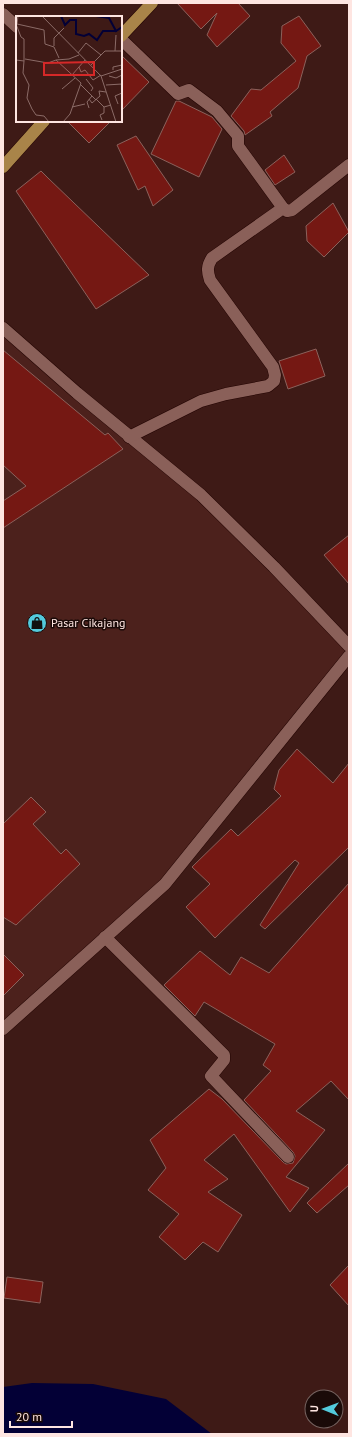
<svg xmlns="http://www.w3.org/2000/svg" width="352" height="1437" viewBox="0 0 352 1437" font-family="'PT Sans',sans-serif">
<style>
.built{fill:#4c211c}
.water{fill:#030036}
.building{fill:#751813;stroke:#8b615b}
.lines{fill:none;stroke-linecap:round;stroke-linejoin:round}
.minor-casing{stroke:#230402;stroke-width:13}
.major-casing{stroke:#230402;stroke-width:13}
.minor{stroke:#8a6059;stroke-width:12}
.major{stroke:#a98449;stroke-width:12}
.labels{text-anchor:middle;stroke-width:3;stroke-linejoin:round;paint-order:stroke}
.poi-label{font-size:12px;fill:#fee5e1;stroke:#1a0a08;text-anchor:start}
.inset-river{fill:none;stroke:#030036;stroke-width:2}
.inset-road{fill:none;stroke:#8b6b67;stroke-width:1}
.view{fill:#d62828;fill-opacity:0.15;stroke:#d62828;stroke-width:2}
.inset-edge{fill:none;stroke:#fee5e1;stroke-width:2}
</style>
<rect width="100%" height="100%" fill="#3e1a16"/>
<path class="built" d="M3,328L201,495L349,646V656L165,884L3,1029Z"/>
<path class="water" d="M32,1383L93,1384L166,1399L212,1434H3V1387Z"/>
<g class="building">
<path d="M177,3H238L250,16L217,47L207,35L217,13L201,29Z"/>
<path d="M299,16L321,46L307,56L298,88L270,112L272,116L245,135L244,131L231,116L251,89L261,90L296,61L281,43L282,26Z"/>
<path d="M121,55L149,82L121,111Z"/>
<path d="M176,101H179L212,117L222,129L199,177L151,154Z"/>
<path d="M67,121H111L89,143Z"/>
<path d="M136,136L173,190L153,206L145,186L138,190L117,145Z"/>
<path d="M284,155L295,172L275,185L265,170Z"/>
<path d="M41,171L48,178L149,275L96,309L16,191Z"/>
<path d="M333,203L349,232L324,257L307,241L306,226Z"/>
<path d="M316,349L325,376L288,389L279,361Z"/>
<path d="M3,350L105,435L108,433L123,449L3,528V501L26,486L3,465Z"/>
<path d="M349,535V584L324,555Z"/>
<path d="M297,749L333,783L349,763V847L265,929L260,925L299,863L295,860L215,938L186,907L210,884L192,867L231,829L238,836L281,796L274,789L279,770Z"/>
<path d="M31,797L46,812L33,824L61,854L66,849L80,864L16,925L3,917V824Z"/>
<path d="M349,883V1100L331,1081L296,1111L325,1130L286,1177L309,1188L290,1212L234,1134L204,1160L228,1179L208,1192L242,1215L218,1252L203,1242L185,1260L159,1237L179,1214L148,1190L166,1168L150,1140L209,1089L222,1099L283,1162L286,1164L293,1163L295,1156L293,1152L244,1100L271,1071L263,1065L275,1044L204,1002L195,1016L164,985L200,951L230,975L241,957L269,973Z"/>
<path d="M3,954L24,975L3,996Z"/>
<path d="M349,1163V1185L317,1213L307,1203Z"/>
<path d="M349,1265V1306L330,1285Z"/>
<path d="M7,1277L43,1282L40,1303L4,1298Z"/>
</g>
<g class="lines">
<g class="minor-casing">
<g id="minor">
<path d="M3,14L17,27"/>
<path d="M121,39L178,94L189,90L217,111L238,136V146L283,208"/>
<path d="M3,328L77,393L201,495L274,567L349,646"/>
<path d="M129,437L201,401L226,394L268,386L274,381L275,375L273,367L210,280C207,271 207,266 212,258L283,208L287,211L292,210L349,165"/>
<path d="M105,937L224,1055V1060L211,1076L288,1157"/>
<path d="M3,1029L165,884L349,656"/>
</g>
</g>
<g class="major-casing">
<g id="major">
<path d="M121,36L152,3"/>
<path d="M3,167L44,121"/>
</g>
</g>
<use href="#minor" class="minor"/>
<use href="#major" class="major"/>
</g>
<defs>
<g id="shop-disc" transform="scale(1)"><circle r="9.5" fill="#53cadc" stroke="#1a0a08"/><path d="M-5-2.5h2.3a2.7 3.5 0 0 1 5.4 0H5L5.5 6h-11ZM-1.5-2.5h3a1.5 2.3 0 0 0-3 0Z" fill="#111"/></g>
</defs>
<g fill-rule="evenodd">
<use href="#shop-disc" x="37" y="623"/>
</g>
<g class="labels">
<g class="poi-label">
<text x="51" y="627">Pasar Cikajang</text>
</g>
</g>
<g transform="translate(16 16)">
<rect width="106" height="106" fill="#3e1a16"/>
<path class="inset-river" d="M45,0L49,9L54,4H60V18L68,20L73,18L81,24L87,15H101M80,0L93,2L100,15L106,11"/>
<path class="inset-road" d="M2,0L1,8L28,14L29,28L38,31L43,42M26,0L85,60L100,106M0,8L5,21L8,23V45M38,30V22L48,12M99,35L100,19M62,37L70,27L85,39M9,43L32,47L40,44M0,44L8,45L7,57L13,69L11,82L16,93L20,99L28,100L33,106M75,49L89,35H106M63,51L65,56L69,54L77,64L85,59M97,54V51L106,49M56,59L69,44M85,60L106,53M93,60L100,62L106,59M70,63L77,72L75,75M64,68L80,84M90,69L106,68M46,73L59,62M73,83L76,87L84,80L83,75L90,76M80,83L88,91L95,89M102,88L99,80L106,77M56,91L69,88M73,92L71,86L76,80M86,104L84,99L88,97V91M47,106L54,98L65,67L40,44L53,43L63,39"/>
<path class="view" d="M78,46V59H28V47Z"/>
<rect width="106" height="106" class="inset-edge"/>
</g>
<rect width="352" height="1437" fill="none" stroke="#fee5e1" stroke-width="8"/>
<g transform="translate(324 1409) rotate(271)"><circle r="19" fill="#1a0a08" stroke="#75625f"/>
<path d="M0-3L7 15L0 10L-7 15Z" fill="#53cadc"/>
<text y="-6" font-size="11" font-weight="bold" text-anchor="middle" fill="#fee5e1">U</text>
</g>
<path d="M10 1421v6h62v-6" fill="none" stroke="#fee5e1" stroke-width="2"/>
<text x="16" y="1421" font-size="12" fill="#fee5e1" stroke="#1a0a08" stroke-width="3" paint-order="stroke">20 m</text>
</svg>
